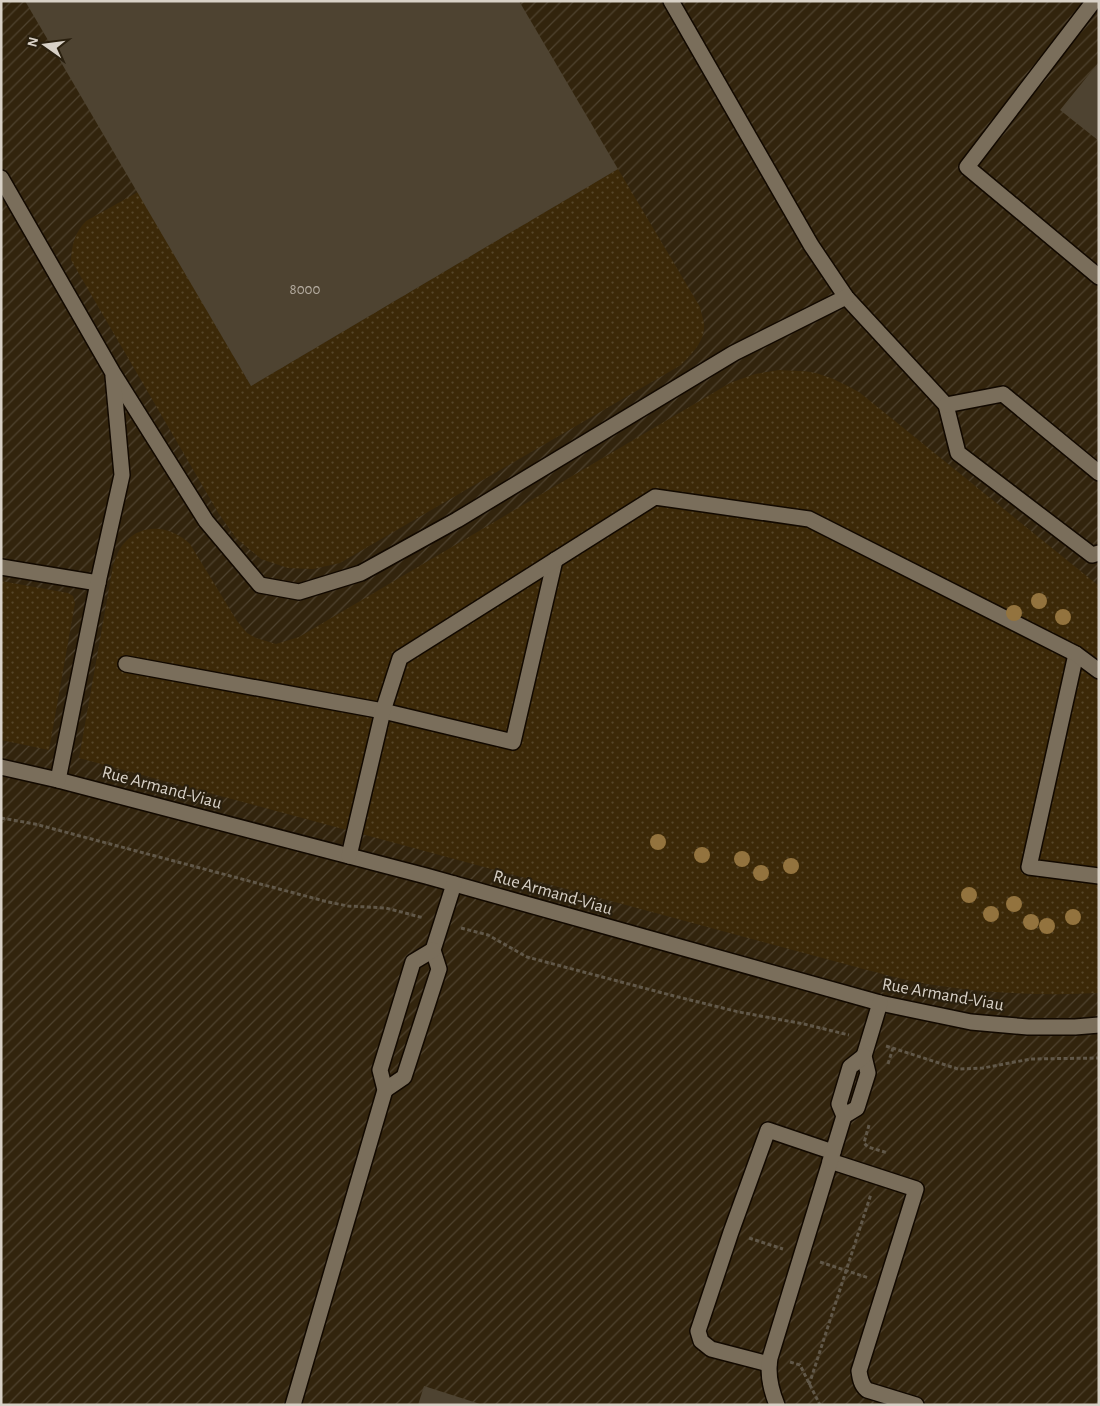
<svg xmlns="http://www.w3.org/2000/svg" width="1100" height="1406" viewBox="0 0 1100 1406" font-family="'Alegreya Sans',sans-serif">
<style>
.industrial{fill:url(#industrial-furrows)}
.grass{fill:url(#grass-dots)}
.building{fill:#4e4331}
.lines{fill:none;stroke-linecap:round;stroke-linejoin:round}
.minor-casing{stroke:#120900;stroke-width:18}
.path{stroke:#615849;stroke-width:3;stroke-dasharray:4 2.5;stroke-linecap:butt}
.minor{stroke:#7a6e5b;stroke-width:15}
.tree{fill:#93733e}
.labels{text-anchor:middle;stroke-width:4.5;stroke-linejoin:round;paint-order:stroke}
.number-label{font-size:15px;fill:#b6aea2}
.street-label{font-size:18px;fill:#d8d1c7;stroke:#2a200f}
</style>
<defs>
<pattern id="industrial-furrows" width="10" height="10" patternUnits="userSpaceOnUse" patternTransform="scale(1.25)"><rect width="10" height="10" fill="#32240d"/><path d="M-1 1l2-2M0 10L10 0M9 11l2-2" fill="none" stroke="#4f432f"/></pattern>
<pattern id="grass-dots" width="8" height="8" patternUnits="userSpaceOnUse" patternTransform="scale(1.25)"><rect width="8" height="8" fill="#3c2908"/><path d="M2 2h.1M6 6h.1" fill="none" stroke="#57472a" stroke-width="1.8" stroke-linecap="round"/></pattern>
</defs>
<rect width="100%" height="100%" fill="#2a200f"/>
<rect class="industrial" x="1" y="1" width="1098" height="1404"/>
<g class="grass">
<path d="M618,169L700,307C701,313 703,318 704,323C706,340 692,354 681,365L340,563L313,569L288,568L261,559L236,538L219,514L71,260C72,243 75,233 86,221L138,192L251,386Z"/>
<path d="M779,370C792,371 806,370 819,374C833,378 846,385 859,392L1099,586V993C1042,996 983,993 927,984C899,979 872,971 845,964L79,758L113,566C116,557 119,548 126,541C145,522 172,527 190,544L237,621L247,633L256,638L276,644L299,637L730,383L755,374Z"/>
<path d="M1,581L68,593L73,596L75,603L49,750L1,740Z"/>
</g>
<g class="building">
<path d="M25,1H519L618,169L251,386Z"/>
<path d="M1099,62V141L1060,110Z"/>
<path d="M424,1386L480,1404V1405H418Z"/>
</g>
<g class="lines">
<g class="minor-casing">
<g id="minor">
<path d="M671,1L811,245L846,297L946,405L958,453L1092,555L1099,553"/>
<path d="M1094,1L967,167L1099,277"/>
<path d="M1,178L113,373L206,521L260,585L299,592L361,573L457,520L734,353L846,297"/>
<path d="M946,405L1003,394L1099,473"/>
<path d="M1,567L98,583"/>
<path d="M1076,654L1029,867L1099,876"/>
<path d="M126,664L383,711L513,742L555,560"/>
<path d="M1,767L58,780L426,876L880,1003L971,1022L1028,1027H1075L1099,1025"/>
<path d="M58,780L99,578L122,475L113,376"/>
<path d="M349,856L383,711L400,658L655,497L809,519L1076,654L1099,671"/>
<path d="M385,1090L404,1077L439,969L433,950L454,884"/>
<path d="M844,1116L857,1108L868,1073L864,1056L880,1003"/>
<path d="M830,1161L916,1189L859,1371C860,1378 861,1385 867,1390L916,1405"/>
<path d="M769,1364L711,1349L701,1341L698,1331L731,1232L768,1130L833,1152"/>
<path d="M293,1405L385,1090L380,1070L413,962L433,950"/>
<path d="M777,1405C771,1390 767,1374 770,1358L844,1116L839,1104L850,1067L864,1056"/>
</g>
</g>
<g class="path">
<path d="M1,818L35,824L328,902L348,906L386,908L424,918"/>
<path d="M461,928L488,935L527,957L674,996L739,1012L804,1024L849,1035"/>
<path d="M886,1046L958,1069L983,1068L1031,1059L1099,1058"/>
<path d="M888,1064L893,1048"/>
<path d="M869,1125L864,1143L868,1147L888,1153"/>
<path d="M749,1238L783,1249"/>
<path d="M820,1262L869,1278"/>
<path d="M790,1362L800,1365L820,1405"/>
<path d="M809,1385L871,1194"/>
</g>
<use href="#minor" class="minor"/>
</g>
<g class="tree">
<circle cx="1039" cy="601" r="8"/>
<circle cx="1014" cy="613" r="8"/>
<circle cx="1063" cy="617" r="8"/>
<circle cx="658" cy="842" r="8"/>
<circle cx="702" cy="855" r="8"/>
<circle cx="742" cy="859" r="8"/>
<circle cx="791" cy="866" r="8"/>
<circle cx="761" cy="873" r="8"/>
<circle cx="969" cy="895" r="8"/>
<circle cx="1014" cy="904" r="8"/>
<circle cx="991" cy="914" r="8"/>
<circle cx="1073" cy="917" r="8"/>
<circle cx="1031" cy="922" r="8"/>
<circle cx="1047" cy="926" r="8"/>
</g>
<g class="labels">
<g class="number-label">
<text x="305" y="294">8000</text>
</g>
<g class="street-label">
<text transform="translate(162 787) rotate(15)" y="6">Rue Armand-Viau</text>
<text transform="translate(553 892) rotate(16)" y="6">Rue Armand-Viau</text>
<text transform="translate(943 994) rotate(10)" y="6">Rue Armand-Viau</text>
</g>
</g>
<rect width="1100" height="1406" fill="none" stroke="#d8d1c7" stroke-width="5"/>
<g transform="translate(45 45) rotate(284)" stroke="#2a200f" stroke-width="4" paint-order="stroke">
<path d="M0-4L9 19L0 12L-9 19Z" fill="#d8d1c7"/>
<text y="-8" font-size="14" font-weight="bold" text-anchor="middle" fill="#d8d1c7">N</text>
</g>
</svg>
